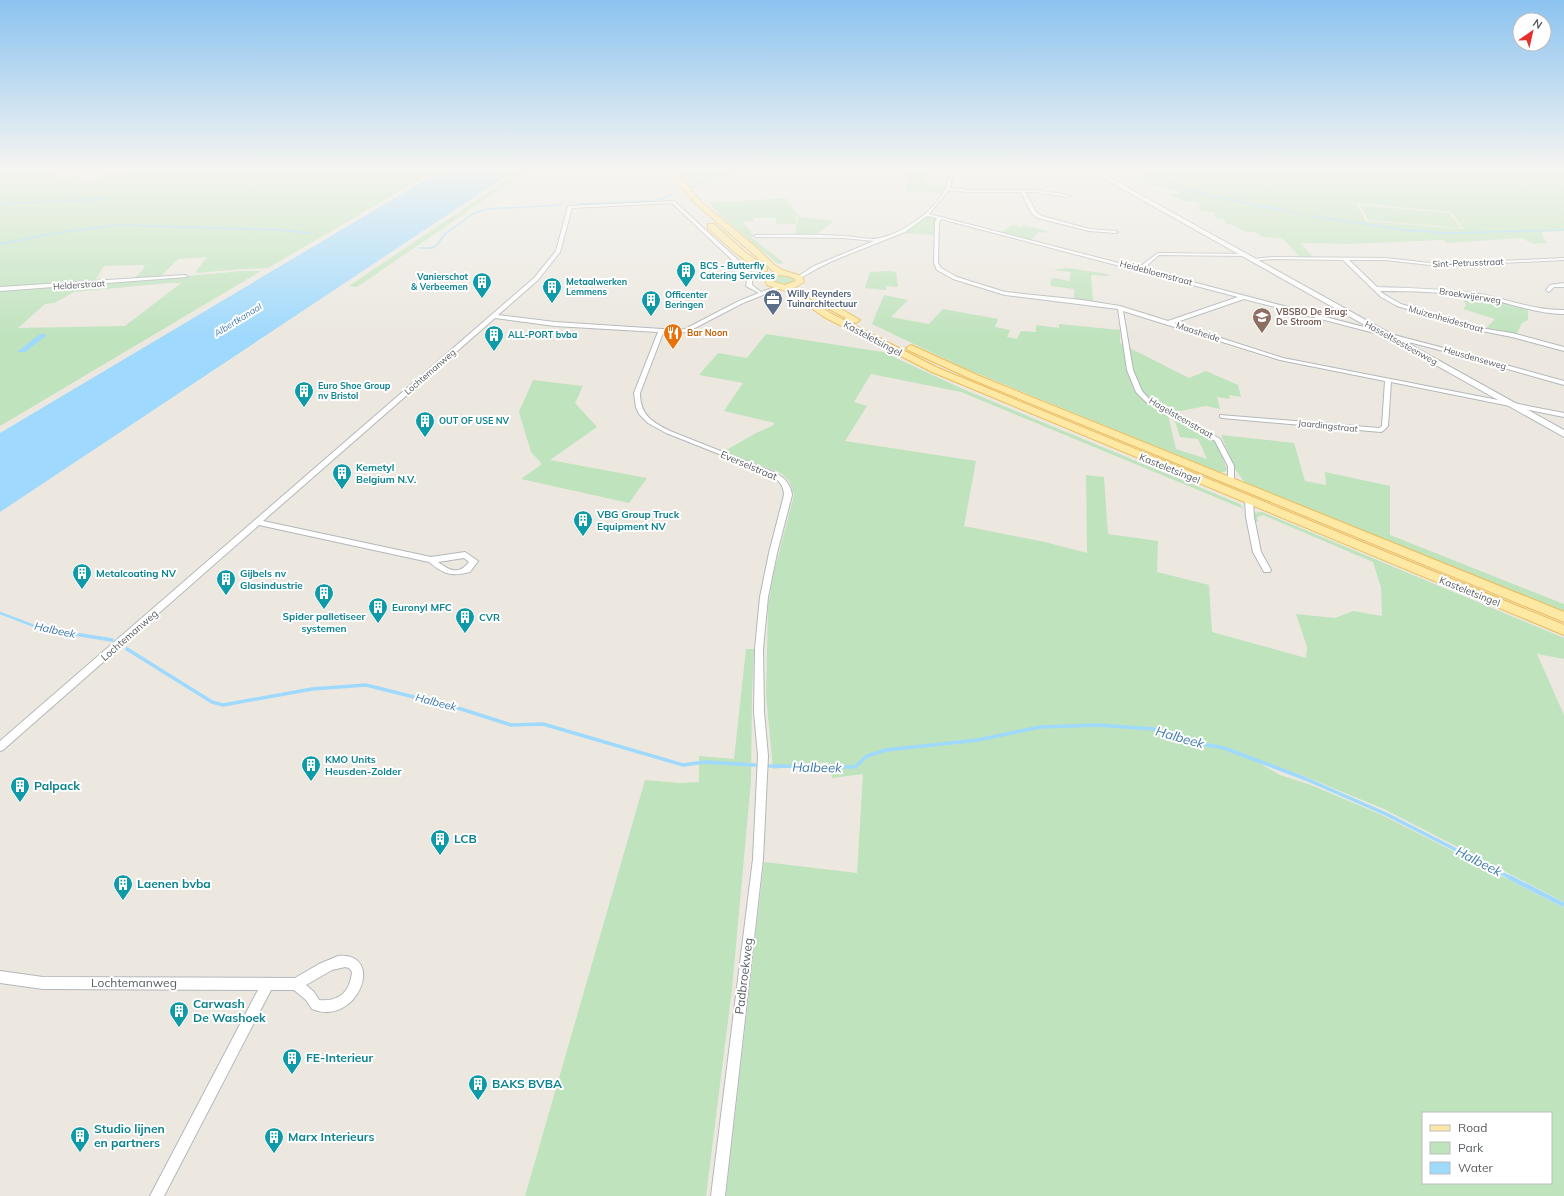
<svg xmlns="http://www.w3.org/2000/svg" width="1564" height="1196" viewBox="0 0 1564 1196" font-family="Mulish,sans-serif">
<style>
.green{fill:#bfe3bd;fill-rule:evenodd}
.water{fill:#9fd9fd}
.lines{fill:none;stroke-linecap:round;stroke-linejoin:round}
.stream-far3{stroke:#9fd9fd;stroke-width:1.5}
.stream-far2{stroke:#9fd9fd;stroke-width:2.5}
.stream-far1{stroke:#9fd9fd;stroke-width:3.5}
.stream{stroke:#9fd9fd;stroke-width:4.5}
.minor-casing{stroke:#b3b7bb;stroke-width:2}
.tertiary-casing{stroke:#b3b7bb;stroke-width:2}
.primary-casing{stroke:#edbb58;stroke-width:2}
.minor{fill:#fff;fill-rule:evenodd}
.tertiary{fill:#fff;fill-rule:evenodd}
.primary{fill:#fde9a4;fill-rule:evenodd}
.labels{text-anchor:middle;stroke-width:4;stroke-linejoin:round;paint-order:stroke}
.far-street-label{font-size:9px;fill:#595d61;stroke:#fff}
.far-culture-label{font-size:9px;font-weight:bold;fill:#0d838f;stroke:#fff;text-anchor:start}
.far-service-label{font-size:9px;font-weight:bold;fill:#4e5e75;stroke:#fff;text-anchor:start}
.far-education-label{font-size:9px;font-weight:bold;fill:#785e54;stroke:#fff;text-anchor:start}
.far-water-label{font-size:9px;font-style:italic;fill:#3e7aae;stroke:#fff}
.far-food-label{font-size:9px;font-weight:bold;fill:#c56008;stroke:#fff;text-anchor:start}
.street-label{font-size:10px;fill:#595d61;stroke:#fff}
.culture-label{font-size:10px;font-weight:bold;fill:#0d838f;stroke:#fff;text-anchor:start}
.water-label{font-size:11px;font-style:italic;fill:#3e7aae;stroke:#fff}
.near-culture-label{font-size:12px;font-weight:bold;fill:#0d838f;stroke:#fff;text-anchor:start}
.near-street-label{font-size:12px;fill:#595d61;stroke:#fff}
.near-water-label{font-size:13px;font-style:italic;fill:#3e7aae;stroke:#fff}
</style>
<rect width="100%" height="100%" fill="#ece8e0"/>
<g class="green">
<path d="M0,170H27L49,172L47,174H60L56,177L80,176L74,182H97L105,175H130L135,170H436L268,268L242,269L195,273L207,257L178,259L160,277L133,279L142,271L145,265L104,266L92,285L242,271H261L0,426ZM169,283H181L125,326L18,328L45,304L54,303L74,292Z"/>
<path d="M521,170H528L357,287L349,286Z"/>
<path d="M681,170H782L725,174L694,188Z"/>
<path d="M909,170H926L923,182L946,186L941,193L906,191Z"/>
<path d="M1139,170H1564V231L1542,232V236L1548,243L1533,244L1521,238L1447,243L1443,240L1349,244L1300,243L1313,257H1300L1282,238L1262,237L1255,232C1240,234 1238,224 1226,224L1223,219L1216,218L1213,212L1199,211L1200,205L1194,201L1185,202L1169,195L1180,192L1170,190L1161,185L1153,186L1138,178L1150,176ZM1356,203L1451,212L1464,229L1366,221Z"/>
<path d="M785,198L800,217L834,221L814,236L795,235L798,217H796V224H776V218H753L754,221L743,222L754,236L751,237L784,263L778,264L719,214L709,203Z"/>
<path d="M1360,205L1449,213L1461,228L1368,220Z"/>
<path d="M930,216L937,219L934,223V235L902,233L926,217Z"/>
<path d="M1012,225L1021,227L1023,225L1047,231L1045,233L1039,232L1031,240L1002,232Z"/>
<path d="M1068,268L1108,274L1109,276L1091,275L1093,302L1074,299V289L1051,286L1050,281L1054,278L1069,281L1071,272L1052,270Z"/>
<path d="M888,271L896,272L898,287L886,286V290L865,288L870,272Z"/>
<path d="M779,275H787L795,280C790,287 782,284 774,282L773,279Z"/>
<path d="M1460,293L1528,307V320L1522,323L1516,335L1485,329L1495,319L1463,309L1466,305Z"/>
<path d="M884,295L908,300L891,317L929,324L943,309L998,319L995,327L1010,330L1007,337L1017,339L1021,331L1036,332V325L1059,328V324L1120,330V343L1189,378L1206,371L1238,385L1241,397L1229,395L1230,399L1217,397L1220,409L1206,406L1175,412L1213,434L1227,469L1225,472H1218L964,368L872,324ZM1165,408L1182,421H1175L1180,437L1198,439L1207,459L1176,449L1168,415L1161,411Z"/>
<path d="M766,334L883,352L965,390L1240,504L1244,509L961,392L871,374L854,402L867,406L845,441L976,461L964,526L1045,542L1087,553L1086,475L1104,477L1108,534L1158,541L1157,572L1209,585L1212,632L1306,658L1307,647L1296,614L1335,618L1353,611L1382,616L1381,588L1373,562L1263,515L1257,517L1258,522L1253,521V513L1262,512L1564,638V659L1537,654L1564,715V902L1384,809L1299,774L1259,763L1280,775L1311,785L1382,815L1564,908V1196H726L764,862L857,873L863,774L832,778L828,762L773,769L766,695L768,606L774,572L794,495L790,482L781,473L723,452L756,433L772,426L775,423L724,411L743,383L699,375L718,353L747,358ZM1423,1113H1551V1183H1423Z"/>
<path d="M533,380L583,386L575,403L597,427L550,460L647,478L629,503L521,479L542,464L531,452L519,412Z"/>
<path d="M1221,435L1294,443L1305,481L1326,485L1325,472L1390,486V535L1564,604V612L1245,483L1235,469Z"/>
<path d="M746,649H754L752,694L751,781L732,989L706,1196H525L645,780L680,783L699,782V756L734,759Z"/>
</g>
<g class="water">
<path d="M442,170H515L0,512V433Z"/>
<path d="M40,334H46V336L25,352H17Z"/>
</g>
<g class="lines">
<g class="stream-far3">
<path d="M1145,170L1181,188L1207,195L1301,214"/>
<path d="M691,187L723,174L760,170"/>
<path d="M0,204L104,199"/>
<path d="M578,204L656,201L674,194"/>
<path d="M1311,216L1405,230L1448,233L1564,230"/>
<path d="M0,244L55,233L120,225L279,230L311,233"/>
<path d="M420,248H431L436,246L445,234L474,213L488,209L562,205"/>
</g>
<path class="stream-far2" d="M0,613L42,629L50,630"/>
<g class="stream-far1">
<path d="M43,629L112,640"/>
<path d="M127,649L212,702L223,705L312,689L366,685L458,708L511,725L543,724L683,765L705,762L755,765"/>
<path d="M769,766L855,767L867,756L886,750L978,740L1040,727L1098,725L1154,729L1192,742L1224,748L1306,779L1386,814L1511,878"/>
</g>
<path class="stream" d="M1509,877L1564,905"/>
<g class="minor-casing">
<g id="minor">
<path d="M950,170H954L950,188L969,190H1035L1069,195L1070,196L1068,197L1035,192H1025L1036,212L1042,216L1089,229L1116,231L1118,232L1116,233L1089,231L1038,218L1032,214L1021,192H969L949,190L929,214L1138,268L1158,253L1246,254V256H1244L1159,255L1143,269L1455,351L1564,381V385L1451,353L1244,299L1174,323L1283,358L1564,413V417L1391,382L1388,426L1383,431L1381,432L1222,418L1220,417V415L1379,428L1382,426L1385,381L1280,360L1123,311L1133,370L1142,391L1150,400L1180,415L1220,439L1234,466V481L1231,483L1228,481V466L1215,441L1176,417L1146,402L1136,392L1127,370L1118,309L1005,295L953,279L937,270L934,263L935,222L937,218L927,216L905,232L832,261L818,268L799,279L797,278V277L814,266L874,241L844,238L756,237L754,236L756,235C785,235 815,234 844,236C854,236 871,241 880,238C904,233 939,208 947,185C949,180 949,175 950,170ZM941,219L1238,297L1168,321L1120,306L1082,300L1005,292L957,277L941,268L938,263L939,222Z"/>
<path d="M674,201L750,271L752,276V285L761,292L778,286L783,287L743,303L689,331L677,334L663,333L640,393C640,415 652,422 670,431L776,473C785,478 791,485 792,495L777,553L768,597L763,649L764,712L768,756L763,859L725,1196H711L753,859L758,756L754,712L755,649L760,597L769,553L784,495C784,486 779,481 772,475L666,433L648,423L639,414L636,407L634,393L658,332L555,326L495,318L263,521L431,557L465,552L478,561L470,572C450,577 444,574 429,562L259,525L3,750L0,751V741L534,278L556,251L568,206ZM672,203L746,273L748,276L746,286L759,293L739,301L685,329L677,330L555,322L498,315L538,280L560,252L572,208ZM464,558L469,562C459,575 450,571 438,562Z"/>
<path d="M1272,257L1385,258L1439,264L1564,258V260L1439,266L1385,260H1349L1377,287C1411,288 1445,289 1479,294C1508,299 1535,311 1564,310V314C1535,314 1508,302 1479,297C1446,292 1413,291 1380,291L1385,295L1401,304L1480,328L1512,333L1564,347V351L1512,337L1477,330L1397,306L1381,297L1343,260L1272,259L1253,261L1251,260L1253,259Z"/>
<path d="M185,275L187,276V277L0,291V287Z"/>
<path d="M1564,283V287H1554L1549,292L1546,290L1550,285Z"/>
<path d="M1247,498H1251L1253,500L1254,517L1261,552L1271,570L1270,572H1264L1253,552L1246,517L1245,500Z"/>
<path d="M338,956C387,952 357,1028 312,1009L306,1000L294,990H271L164,1196H150L258,990L43,989L0,983V971L43,977L295,978L319,964ZM345,967L349,968L352,972C350,991 340,1002 319,1000L314,992L306,985L332,970Z"/>
</g>
</g>
<g class="tertiary-casing">
<path id="tertiary" d="M1089,170H1096L1564,430V437Z"/>
</g>
<g class="primary-casing">
<g id="primary">
<path d="M669,170H675L701,202L756,247L773,264L782,270L802,276L804,282L794,288L830,313L938,368L1564,625V635L932,372L824,317L789,292L767,285L765,279L768,274L774,272L696,204L677,183ZM779,275L788,276L795,279L796,281L785,285L774,282V278Z"/>
<path d="M708,224H714L746,253L767,267V271C755,273 718,237 708,228Z"/>
<path d="M811,295H817L860,320L856,323L853,322L811,299L810,297Z"/>
<path d="M911,345L977,375L1564,612V622L971,379L908,350L906,348Z"/>
</g>
</g>
<use href="#minor" class="minor"/>
<use href="#tertiary" class="tertiary"/>
<use href="#primary" class="primary"/>
</g>
<linearGradient id="sky" x2="0" y2="1"><stop stop-color="#8bc3f0"/><stop offset="0.5" stop-color="#f6f5f1"/><stop offset="1" stop-color="#f6f5f1" stop-opacity="0"/></linearGradient>
<rect width="1564" height="337" fill="url(#sky)"/>
<defs>
<g id="building-pin" transform="scale(1)"><path d="M0 17L-7.5 6A9.5 9.5 0 1 1 7.5 6Z" fill="#0f9aa8" stroke="#fff"/><path d="M-4-6H4V6H1V3H-1V6H-4ZM-2.5-4.3h1.7v1.8h-1.7ZM.8-4.3h1.7v1.8H.8ZM-2.5-1h1.7V.8h-1.7ZM.8-1h1.7V.8H.8Z" fill="#fff"/></g>
<g id="office-pin" transform="scale(1)"><path d="M0 17L-7.5 6A9.5 9.5 0 1 1 7.5 6Z" fill="#5c6f8a" stroke="#fff"/><path d="M-6-3h4V-5.5h4V-3h4V5H-6ZM-1-4.5V-3h2v-1.5ZM-6 0V1H6V0Z" fill="#fff"/></g>
<g id="school-pin" transform="scale(1)"><path d="M0 17L-7.5 6A9.5 9.5 0 1 1 7.5 6Z" fill="#8d6e63" stroke="#fff"/><path d="M0-5L7-2L0 1L-7-2ZM-4 1L0 2.5L4 1V4Q0 6-4 4Z" fill="#fff"/></g>
<g id="restaurant-pin" transform="scale(1)"><path d="M0 17L-7.5 6A9.5 9.5 0 1 1 7.5 6Z" fill="#e8710a" stroke="#fff"/><path d="M-5-6h1v4h1v-4h1v4h1v-4h1v5L-1.5 .5V6h-2V.5L-5-1ZM5-6V6H3V1.5H1.5Q1.5-4 5-6Z" fill="#fff"/></g>
</defs>
<g fill-rule="evenodd">
<use href="#building-pin" x="686" y="271"/>
<use href="#building-pin" x="482" y="282"/>
<use href="#building-pin" x="552" y="287"/>
<use href="#office-pin" x="773" y="299"/>
<use href="#building-pin" x="651" y="300"/>
<use href="#school-pin" x="1262" y="317"/>
<use href="#restaurant-pin" x="673" y="333"/>
<use href="#building-pin" x="494" y="335"/>
<use href="#building-pin" x="304" y="391"/>
<use href="#building-pin" x="425" y="421"/>
<use href="#building-pin" x="342" y="473"/>
<use href="#building-pin" x="583" y="520"/>
<use href="#building-pin" x="82" y="573"/>
<use href="#building-pin" x="226" y="579"/>
<use href="#building-pin" x="324" y="593"/>
<use href="#building-pin" x="378" y="607"/>
<use href="#building-pin" x="465" y="617"/>
<use href="#building-pin" x="311" y="765"/>
<use href="#building-pin" x="20" y="786"/>
<use href="#building-pin" x="440" y="839"/>
<use href="#building-pin" x="123" y="884"/>
<use href="#building-pin" x="179" y="1011"/>
<use href="#building-pin" x="292" y="1058"/>
<use href="#building-pin" x="478" y="1084"/>
<use href="#building-pin" x="80" y="1136"/>
<use href="#building-pin" x="274" y="1137"/>
</g>
<g class="labels">
<g class="far-street-label">
<text transform="translate(1468 263) rotate(-2)" y="3">Sint-Petrusstraat</text>
<text transform="translate(1156 273) rotate(15)" y="3">Heidebloemstraat</text>
<text transform="translate(79 285) rotate(-4)" y="3">Helderstraat</text>
<text transform="translate(1470 296) rotate(9)" y="3">Broekwijerweg</text>
<text transform="translate(1446 319) rotate(16)" y="3">Muizenheidestraat</text>
<text transform="translate(1198 332) rotate(18)" y="3">Maasheide</text>
<text transform="translate(1401 343) rotate(29)" y="3">Hasseltsesteenweg</text>
<text transform="translate(1475 358) rotate(16)" y="3">Heusdenseweg</text>
<text transform="translate(430 372) rotate(-41)" y="3">Lochtemanweg</text>
<text transform="translate(1181 418) rotate(30)" y="3">Hagelsteenstraat</text>
<text transform="translate(1328 426) rotate(6)" y="3">Jaardingstraat</text>
</g>
<g class="far-culture-label">
<text x="700" y="269">BCS - Butterfly<tspan x="700" dy="10">Catering Services</tspan></text>
<text x="468" y="280" text-anchor="end">Vanierschot<tspan x="468" dy="10">&amp; Verbeemen</tspan></text>
<text x="566" y="285">Metaalwerken<tspan x="566" dy="10">Lemmens</tspan></text>
<text x="665" y="298">Officenter<tspan x="665" dy="10">Beringen</tspan></text>
<text x="508" y="338">ALL-PORT bvba</text>
<text x="318" y="389">Euro Shoe Group<tspan x="318" dy="10">nv Bristol</tspan></text>
<text x="439" y="424">OUT OF USE NV</text>
</g>
<g class="far-service-label">
<text x="787" y="297">Willy Reynders<tspan x="787" dy="10">Tuinarchitectuur</tspan></text>
</g>
<g class="far-education-label">
<text x="1276" y="315">VBSBO De Brug:<tspan x="1276" dy="10">De Stroom</tspan></text>
</g>
<g class="far-water-label">
<text transform="translate(238 320) rotate(-32)" y="3">Albertkanaal</text>
</g>
<g class="far-food-label">
<text x="687" y="336">Bar Noon</text>
</g>
<g class="street-label">
<text transform="translate(873 338) rotate(28)" y="4">Kasteletsingel</text>
<text transform="translate(749 465) rotate(23)" y="4">Everselstraat</text>
<text transform="translate(1170 468) rotate(22)" y="4">Kasteletsingel</text>
<text transform="translate(1470 591) rotate(22)" y="4">Kasteletsingel</text>
<text transform="translate(129 635) rotate(-41)" y="4">Lochtemanweg</text>
</g>
<g class="culture-label">
<text x="356" y="471">Kemetyl<tspan x="356" dy="12">Belgium N.V.</tspan></text>
<text x="597" y="518">VBG Group Truck<tspan x="597" dy="12">Equipment NV</tspan></text>
<text x="96" y="577">Metalcoating NV</text>
<text x="240" y="577">Gijbels nv<tspan x="240" dy="12">Glasindustrie</tspan></text>
<text x="392" y="611">Euronyl MFC</text>
<text x="324" y="620" text-anchor="middle">Spider palletiseer<tspan x="324" dy="12">systemen</tspan></text>
<text x="479" y="621">CVR</text>
<text x="325" y="763">KMO Units<tspan x="325" dy="12">Heusden-Zolder</tspan></text>
</g>
<g class="water-label">
<text transform="translate(55 630) rotate(12)" y="4">Halbeek</text>
<text transform="translate(436 702) rotate(14)" y="4">Halbeek</text>
</g>
<g class="near-culture-label">
<text x="34" y="790">Palpack</text>
<text x="454" y="843">LCB</text>
<text x="137" y="888">Laenen bvba</text>
<text x="193" y="1008">Carwash<tspan x="193" dy="14">De Washoek</tspan></text>
<text x="306" y="1062">FE-Interieur</text>
<text x="492" y="1088">BAKS BVBA</text>
<text x="94" y="1133">Studio lijnen<tspan x="94" dy="14">en partners</tspan></text>
<text x="288" y="1141">Marx Interieurs</text>
</g>
<g class="near-street-label">
<text transform="translate(744 976) rotate(-83)" y="4">Padbroekweg</text>
<text x="134" y="987">Lochtemanweg</text>
</g>
<g class="near-water-label">
<text transform="translate(1180 737) rotate(16)" y="5">Halbeek</text>
<text transform="translate(817 767) rotate(1)" y="5">Halbeek</text>
<text transform="translate(1479 861) rotate(27)" y="5">Halbeek</text>
</g>
</g>
<rect x="1422" y="1112" width="130" height="72" fill="#ffffff" stroke="#bdbec0"/>
<rect x="1430" y="1125" width="20" height="6" fill="#fde9a4" stroke="#bdbec0"/>
<text x="1458" y="1132" font-size="12" fill="#595d61">Road</text>
<rect x="1430" y="1142" width="20" height="12" fill="#bfe3bd" stroke="#bdbec0"/>
<text x="1458" y="1152" font-size="12" fill="#595d61">Park</text>
<rect x="1430" y="1162" width="20" height="12" fill="#9fd9fd" stroke="#bdbec0"/>
<text x="1458" y="1172" font-size="12" fill="#595d61">Water</text>
<g transform="translate(1532 32) rotate(34)"><circle r="19" fill="#ffffff" stroke="#bdbec0"/>
<path d="M0-3L7 15L0 10L-7 15Z" fill="#e4312e"/>
<text y="-6" font-size="11" font-weight="bold" text-anchor="middle" fill="#595d61">N</text>
</g>
</svg>
